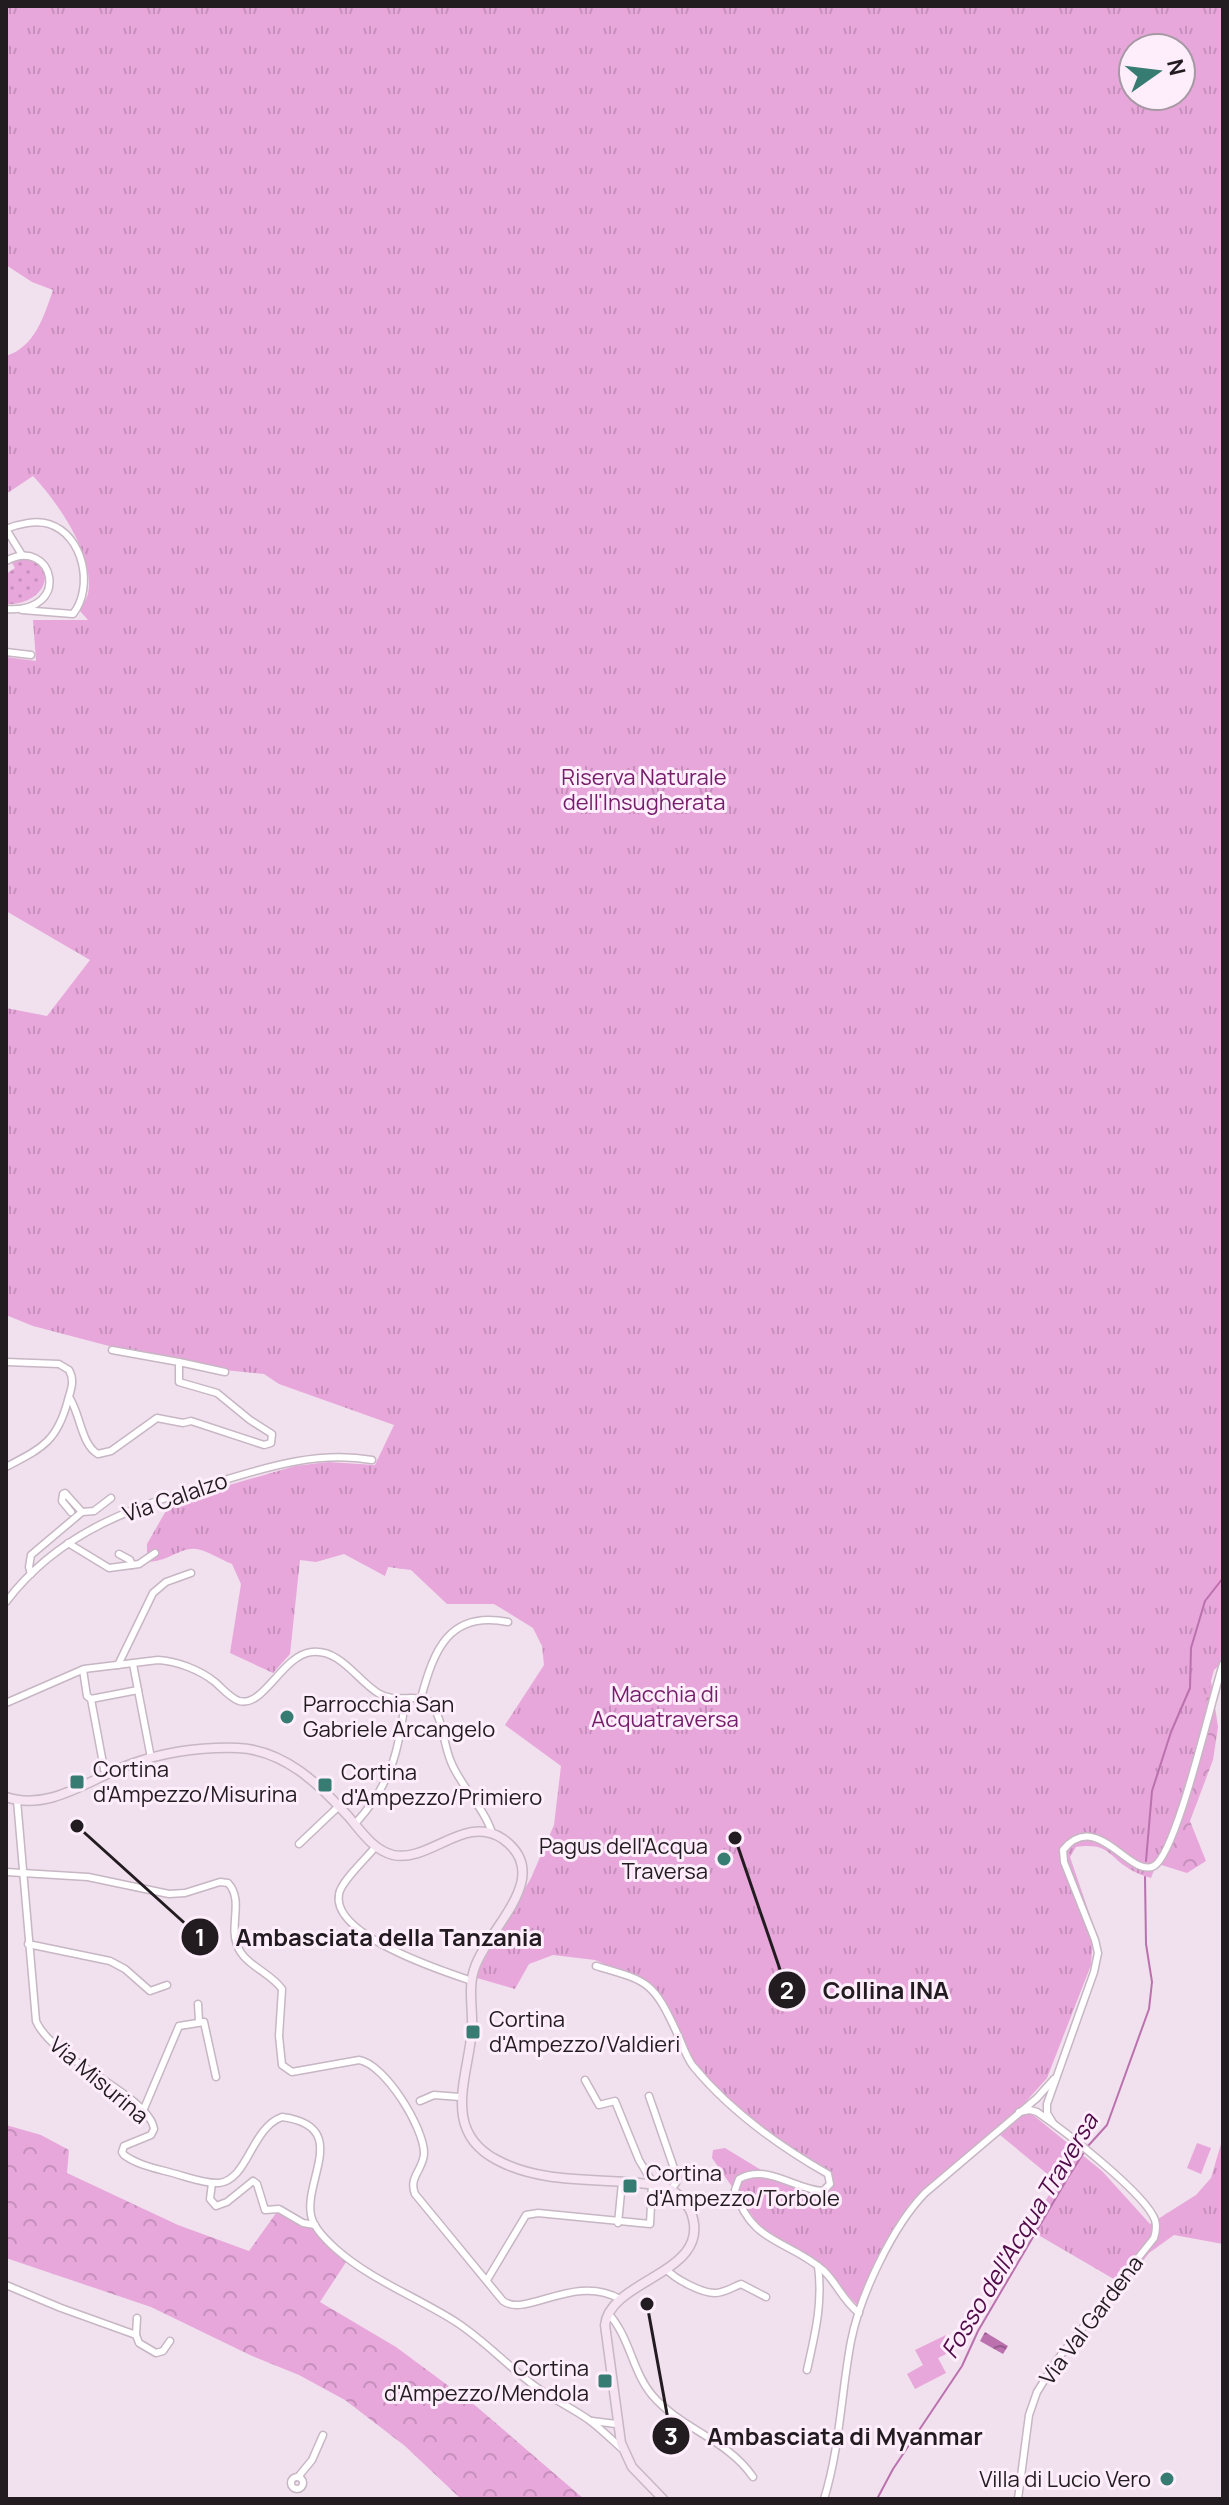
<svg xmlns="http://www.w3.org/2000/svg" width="1229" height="2505" viewBox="0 0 1229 2505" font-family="Manrope,sans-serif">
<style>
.grass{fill:#e7a7db}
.forest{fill:url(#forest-crowns)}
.park{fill:url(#park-tufts);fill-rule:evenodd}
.garden{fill:url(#garden-dots)}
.water{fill:url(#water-waves)}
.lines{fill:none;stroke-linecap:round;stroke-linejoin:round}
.stream{stroke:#ba71ae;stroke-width:2}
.street-casing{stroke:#c7b6c3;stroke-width:9}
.secondary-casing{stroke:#c7b6c3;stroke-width:11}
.street{stroke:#fff;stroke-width:6}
.secondary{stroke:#f7e4f3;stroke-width:8}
.poi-dot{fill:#367c72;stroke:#feedfb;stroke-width:3}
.labels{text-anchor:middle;stroke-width:6;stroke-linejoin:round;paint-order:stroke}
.park-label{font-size:22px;fill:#751c6b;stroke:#feedfb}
.street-label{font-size:22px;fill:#221c21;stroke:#feedfb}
.poi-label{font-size:22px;fill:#221c21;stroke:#feedfb;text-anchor:start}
.water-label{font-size:24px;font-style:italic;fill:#500b49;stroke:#feedfb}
.leader{fill:none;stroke:#221c21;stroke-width:3}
.callout-dot{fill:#221c21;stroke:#feedfb;stroke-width:3}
.mark-label{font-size:24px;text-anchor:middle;font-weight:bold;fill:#fff}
.callout-label{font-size:24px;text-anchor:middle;font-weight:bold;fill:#221c21;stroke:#feedfb;stroke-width:6;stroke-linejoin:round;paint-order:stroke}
</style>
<defs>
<pattern id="forest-crowns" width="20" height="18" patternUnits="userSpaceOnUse" patternTransform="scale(2)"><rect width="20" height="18" fill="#e7a7db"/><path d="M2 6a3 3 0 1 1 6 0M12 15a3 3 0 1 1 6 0" fill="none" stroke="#c68fbc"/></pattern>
<pattern id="park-tufts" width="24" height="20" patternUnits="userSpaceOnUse" patternTransform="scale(2)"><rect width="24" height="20" fill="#e7a7db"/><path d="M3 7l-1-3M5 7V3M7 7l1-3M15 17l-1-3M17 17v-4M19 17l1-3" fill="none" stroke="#c68fbc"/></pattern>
<pattern id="garden-dots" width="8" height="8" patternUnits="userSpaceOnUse" patternTransform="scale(2)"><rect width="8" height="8" fill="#e7a7db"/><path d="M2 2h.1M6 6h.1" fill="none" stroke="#c68fbc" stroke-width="1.8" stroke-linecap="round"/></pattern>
<pattern id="water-waves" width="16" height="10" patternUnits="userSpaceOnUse" patternTransform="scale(2)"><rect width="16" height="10" fill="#ba71ae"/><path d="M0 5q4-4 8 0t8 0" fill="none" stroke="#975c8d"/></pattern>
</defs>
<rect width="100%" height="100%" fill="#f1e0ed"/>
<g class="grass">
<path d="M1197,2143L1211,2148L1201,2174L1187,2168Z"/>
<path d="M946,2335L954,2350L938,2358L946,2373L915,2389L907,2374L923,2365L915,2350Z"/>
</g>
<g class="forest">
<path d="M1210,1674L1218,1727L1213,1760L1190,1821L1206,1861L1187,1873L1142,1859Z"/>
<path d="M6,2125L41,2135L69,2150L67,2173L178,2225L249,2251L279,2209L315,2225L348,2259L320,2302L396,2347L477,2407L584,2499H461L405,2446L345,2400L299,2375L250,2355L151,2307L6,2258Z"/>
</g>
<path class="park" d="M6,6H1223V1657L1221,1664L1214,1670L1175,1816L1151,1878C1145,1876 1138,1874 1133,1871C1108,1858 1111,1842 1076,1847L1070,1857L1094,1927L1091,1965L1047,2078L1022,2106L1102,2171L1150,2224L1196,2195L1211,2178L1223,2137V2244L1174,2235L1149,2253L1124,2285L1028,2229L1057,2182L994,2130L910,2203L884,2246L857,2305L823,2268L763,2231L712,2158L713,2150L725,2148L784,2184L816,2195L829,2188V2174L795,2158L710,2085L694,2064L647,1982L595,1960L553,1955L529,1964L515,1989L477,1978V1972L531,1878L554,1825L561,1766L505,1725L544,1665L542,1646L533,1628L494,1604H447L411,1570L388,1567L385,1576L344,1554L316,1562L300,1560L290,1654L273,1673L230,1653L241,1584L232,1564C221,1560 207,1550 196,1549C181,1547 168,1562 147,1562V1544L171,1502L295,1466L328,1462L375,1465L394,1425L279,1384L264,1374L185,1366L33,1326L6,1315V1008L47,1016L90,960L6,911V657L36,661L33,620H88L80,611C82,606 86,600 88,594C96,557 57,501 33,476L6,494V356C35,347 44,316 53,290L32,282L6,265ZM1133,48H1181V96H1133Z"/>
<path class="garden" d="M22,559C61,562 47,606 6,604V574L15,568L12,563Z"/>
<path class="water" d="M985,2332L1008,2346L1003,2354L980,2341Z"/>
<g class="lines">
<g class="stream">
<path d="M1146,1861L1152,1791L1171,1732L1190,1688L1191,1648L1205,1601L1223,1578"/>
<path d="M877,2499L893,2469L962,2366L978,2331L1067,2179L1088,2146L1107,2125L1149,2009L1152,1982L1146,1944L1145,1877"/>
</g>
<g class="street-casing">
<g id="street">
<path d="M6,561C53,535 74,614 6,609"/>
<path d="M22,610L73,614C94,588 84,535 49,524C36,520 18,524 6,529L22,555"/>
<path d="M6,652L31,655"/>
<path d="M6,1362L59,1364L69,1370C75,1381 71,1389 68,1400C57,1442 42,1448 6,1467"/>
<path d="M179,1362L225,1372"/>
<path d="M69,1397C80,1412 81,1445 98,1454L111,1451L157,1418L183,1423L191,1421L264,1445L271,1443L272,1434L250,1420L217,1393L179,1382V1362L112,1350"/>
<path d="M71,1512L62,1501L63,1494L65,1493L82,1512"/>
<path d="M68,1543L109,1568L139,1564L155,1553"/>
<path d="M119,1554L130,1560L132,1565"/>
<path d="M31,1574L29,1567L31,1555L82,1512L94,1511L111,1498"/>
<path d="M6,1602C60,1530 138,1505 221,1481C270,1466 320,1451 372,1460"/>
<path d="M133,1664L151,1758"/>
<path d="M118,1665L153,1593L166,1582L191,1573"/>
<path d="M83,1670L87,1696L91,1699L105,1774"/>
<path d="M421,1698C434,1650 449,1610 508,1622"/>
<path d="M91,1699L138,1690"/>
<path d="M6,1703L84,1669L158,1660C177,1661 200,1670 215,1682C222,1688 230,1698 239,1701C264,1708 282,1655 312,1652C340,1649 357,1680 378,1693C395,1704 415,1693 431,1702C443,1720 443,1743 451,1762C461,1787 484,1807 492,1833"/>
<path d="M17,1800L36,2021C53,2061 149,2095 154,2129L151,2135L124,2146L122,2152L124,2155C139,2166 159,2169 176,2174C190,2178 206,2184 219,2183C248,2180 251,2128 282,2117C351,2126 304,2179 311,2215C313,2228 327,2241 336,2249C371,2280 417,2297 456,2322C482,2339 503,2361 527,2380C546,2396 569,2406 589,2420C600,2428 611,2439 621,2448"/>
<path d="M355,1824C391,1784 399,1752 405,1700"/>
<path d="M299,1844L339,1806"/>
<path d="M376,1846C367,1858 341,1881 339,1894C331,1935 442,1971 472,1981"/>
<path d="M6,1872L88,1877L169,1894L185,1893L220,1882L228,1883C244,1900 229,1925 237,1945C244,1965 270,1972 282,1989L279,2036L282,2065L292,2072L359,2060C385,2064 424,2128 424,2153C424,2169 408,2177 415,2194L503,2301C526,2318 574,2273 620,2299"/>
<path d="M28,1944L110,1961L125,1969L150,1991L167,1985"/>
<path d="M596,1966C648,1981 653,1981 677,2033C682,2043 686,2057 693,2066C730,2111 779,2146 828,2174L830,2184L823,2191C795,2190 767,2163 739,2179L735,2190C751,2244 787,2239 823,2270C837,2283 843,2301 859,2313"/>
<path d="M198,2004L199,2021"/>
<path d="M585,2080L599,2105L615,2101L639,2160L654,2185"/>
<path d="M649,2096L677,2177L676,2183L671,2189"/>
<path d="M420,2101L434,2095L460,2097"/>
<path d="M143,2111L179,2026L204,2022L216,2077"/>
<path d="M1053,2123L1047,2113V2104L1094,1972L1098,1953L1095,1940L1064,1862L1063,1850C1097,1808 1130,1879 1154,1866C1177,1853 1212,1697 1223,1664"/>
<path d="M212,2183L210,2199L216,2206L227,2202L253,2181L257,2184L265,2210L279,2209L303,2223L315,2225"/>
<path d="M618,2223L622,2183"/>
<path d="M666,2269C675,2279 701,2293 715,2293C724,2293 733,2287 741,2284L766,2297"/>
<path d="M487,2280L526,2215L538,2213L650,2224L652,2185"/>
<path d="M6,2285L61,2308L136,2335L137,2318"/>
<path d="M608,2313C630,2337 632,2371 652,2395C681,2429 727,2439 753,2477"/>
<path d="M136,2335L139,2343L156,2353L163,2351L170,2341"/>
<path d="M807,2370C815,2334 823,2303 818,2266"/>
<path d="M592,2421L616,2424"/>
<circle cx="297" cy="2483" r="6"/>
<path d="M298,2477L312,2460L323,2435"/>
<path d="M824,2499C840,2448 841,2394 851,2341C860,2296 892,2227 925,2193L1037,2098L1054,2079"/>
<path d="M1018,2499L1029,2415L1037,2392L1057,2360L1154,2238C1156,2232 1157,2227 1155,2220C1146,2194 1062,2129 1037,2112L1030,2110L1019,2112"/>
</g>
</g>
<g class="secondary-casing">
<path id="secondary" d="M6,1797C50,1812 91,1778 131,1764C165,1752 203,1747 238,1748C284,1750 319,1784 348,1816C361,1831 373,1850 393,1855C429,1863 466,1813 503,1839C556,1877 486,1929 474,1970C468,1988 473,2010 472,2030C468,2077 441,2131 497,2160C547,2187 609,2176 663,2186C675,2190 684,2199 690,2210C717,2273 610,2278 605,2325L621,2443L632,2467L663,2499"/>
</g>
<use href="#street" class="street"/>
<use href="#secondary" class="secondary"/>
</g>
<g class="poi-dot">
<circle cx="287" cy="1717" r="8"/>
<rect x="69" y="1774" width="16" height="16" rx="4"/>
<rect x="317" y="1777" width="16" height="16" rx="4"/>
<circle cx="724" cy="1859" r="8"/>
<rect x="465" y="2024" width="16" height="16" rx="4"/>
<rect x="622" y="2178" width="16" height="16" rx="4"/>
<rect x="597" y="2373" width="16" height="16" rx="4"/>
<circle cx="1167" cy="2479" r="8"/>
</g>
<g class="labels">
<g class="park-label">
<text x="644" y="785">Riserva Naturale<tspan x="644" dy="25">dell'Insugherata</tspan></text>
<text x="665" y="1702">Macchia di<tspan x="665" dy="25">Acquatraversa</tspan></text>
</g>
<g class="street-label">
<text transform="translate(175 1497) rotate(-19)" y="8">Via Calalzo</text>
<text transform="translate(99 2080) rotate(40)" y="8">Via Misurina</text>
<text transform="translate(1091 2320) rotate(-53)" y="8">Via Val Gardena</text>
</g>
<g class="poi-label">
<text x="303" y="1712">Parrocchia San<tspan x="303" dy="25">Gabriele Arcangelo</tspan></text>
<text x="93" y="1777">Cortina<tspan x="93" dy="25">d'Ampezzo/Misurina</tspan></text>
<text x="341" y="1780">Cortina<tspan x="341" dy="25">d'Ampezzo/Primiero</tspan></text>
<text x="708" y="1854" text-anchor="end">Pagus dell'Acqua<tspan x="708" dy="25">Traversa</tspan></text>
<text x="489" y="2027">Cortina<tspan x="489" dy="25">d'Ampezzo/Valdieri</tspan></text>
<text x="646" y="2181">Cortina<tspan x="646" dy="25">d'Ampezzo/Torbole</tspan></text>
<text x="589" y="2376" text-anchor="end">Cortina<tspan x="589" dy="25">d'Ampezzo/Mendola</tspan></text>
<text x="1151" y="2487" text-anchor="end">Villa di Lucio Vero</text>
</g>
<g class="water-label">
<text transform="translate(1020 2236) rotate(-59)" y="8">Fosso dell'Acqua Traversa</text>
</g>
</g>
<path class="leader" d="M77 1826L200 1937M735 1838L787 1990M647 2304L671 2436"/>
<g class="callout-dot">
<circle cx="77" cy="1826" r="8"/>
<circle cx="735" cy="1838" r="8"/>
<circle cx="647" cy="2304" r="8"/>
<circle cx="200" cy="1937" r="20"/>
<circle cx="787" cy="1990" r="20"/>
<circle cx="671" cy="2436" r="20"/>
</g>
<g class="mark-label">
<text x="200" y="1946">1</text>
<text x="787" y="1999">2</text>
<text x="671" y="2445">3</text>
</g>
<g class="callout-label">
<text x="389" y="1946">Ambasciata della Tanzania</text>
<text x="886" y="1999">Collina INA</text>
<text x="845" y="2445">Ambasciata di Myanmar</text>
</g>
<rect width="1229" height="2505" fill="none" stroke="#221c21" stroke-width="16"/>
<g transform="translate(1157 72) rotate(76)"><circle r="38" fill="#feedfb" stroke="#a699a4" stroke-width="2"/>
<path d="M0-6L14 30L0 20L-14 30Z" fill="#367c72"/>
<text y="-12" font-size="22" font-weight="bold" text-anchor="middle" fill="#221c21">N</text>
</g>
</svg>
